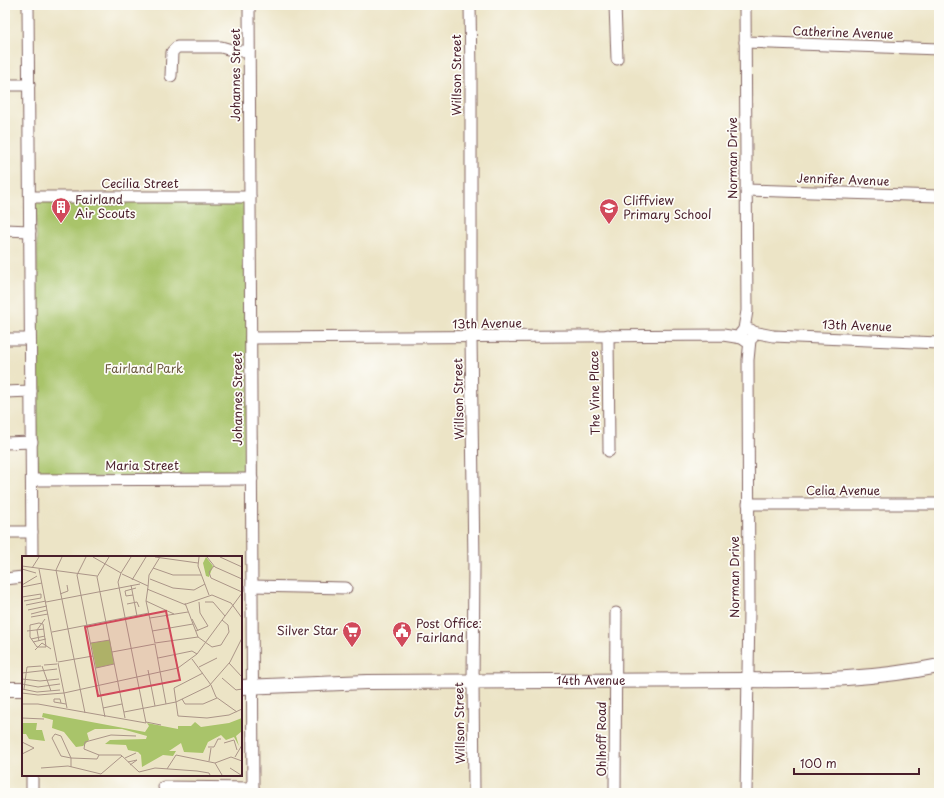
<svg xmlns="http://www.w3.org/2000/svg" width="944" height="798" viewBox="0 0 944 798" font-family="'Playpen Sans',sans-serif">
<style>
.green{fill:#a9c46a;stroke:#7a724a}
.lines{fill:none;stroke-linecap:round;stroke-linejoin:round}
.minor-casing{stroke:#836461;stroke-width:13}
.major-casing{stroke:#836461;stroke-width:16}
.minor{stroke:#fff;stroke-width:11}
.major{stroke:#fff;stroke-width:14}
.labels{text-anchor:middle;stroke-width:3.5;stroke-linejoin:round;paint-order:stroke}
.street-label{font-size:12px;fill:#4a1f2b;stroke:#fdfcf7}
.poi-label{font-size:12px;fill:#4a1f2b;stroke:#fdfcf7;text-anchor:start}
.park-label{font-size:12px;fill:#6b5941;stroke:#fdfcf7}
.inset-road{fill:none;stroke:#ab9588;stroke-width:1}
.view{fill:#d1495b;fill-opacity:0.15;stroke:#d1495b;stroke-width:2}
.inset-edge{fill:none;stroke:#4a1f2b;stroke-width:2}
</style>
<rect width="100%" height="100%" fill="#fdfcf7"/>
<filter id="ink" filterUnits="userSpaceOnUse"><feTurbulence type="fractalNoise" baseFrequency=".025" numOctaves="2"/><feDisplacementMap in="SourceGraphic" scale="8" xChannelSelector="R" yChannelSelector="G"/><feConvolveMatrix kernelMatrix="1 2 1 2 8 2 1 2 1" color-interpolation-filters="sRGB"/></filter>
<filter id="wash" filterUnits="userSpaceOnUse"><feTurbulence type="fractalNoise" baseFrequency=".012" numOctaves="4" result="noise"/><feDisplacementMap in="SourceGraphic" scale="16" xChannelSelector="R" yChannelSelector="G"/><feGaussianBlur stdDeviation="0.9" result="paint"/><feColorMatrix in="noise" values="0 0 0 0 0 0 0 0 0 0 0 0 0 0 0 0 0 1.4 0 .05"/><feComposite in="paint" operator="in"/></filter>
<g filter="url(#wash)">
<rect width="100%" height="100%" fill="#ece4c6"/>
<path class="green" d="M35,198L251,200L252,476L36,478L37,252Z"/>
</g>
<g filter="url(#ink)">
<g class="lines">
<g class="minor-casing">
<g id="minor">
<path d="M28,5L32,557"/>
<path d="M249,5L253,793"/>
<path d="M470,5L471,75V337L474,565L473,682L474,793"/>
<path d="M615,5L617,59"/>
<path d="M745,42L939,49"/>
<path d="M171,76L172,52L177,47H221L235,51H249"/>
<path d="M5,85H29"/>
<path d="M746,190L939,196"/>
<path d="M30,197H250"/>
<path d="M5,230L30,231"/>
<path d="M744,329L747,311L745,5"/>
<path d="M753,332L773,336L939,343"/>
<path d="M608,335L609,451"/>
<path d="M251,338L723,335L742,338"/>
<path d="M5,339H30"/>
<path d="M5,392L31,391"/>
<path d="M5,443L32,442"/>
<path d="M32,480L252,479"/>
<path d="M748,504H939"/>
<path d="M5,532H32"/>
<path d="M5,579L23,577"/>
<path d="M252,586L346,588"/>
<path d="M32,775V793"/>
<path d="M164,787L253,788"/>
<path d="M615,793L616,613"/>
<path d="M746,793L749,611L748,360L750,340L753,337V332L751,330C747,328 744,329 741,333L742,338L746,341L750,340"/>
</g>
</g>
<g class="major-casing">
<g id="major">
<path id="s1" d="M241,687L367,682L748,680C812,681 876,679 939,666"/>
<path d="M5,689H23"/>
</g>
</g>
<use href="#minor" class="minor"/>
<use href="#major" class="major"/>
</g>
</g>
<defs>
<g id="building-pin" transform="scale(1)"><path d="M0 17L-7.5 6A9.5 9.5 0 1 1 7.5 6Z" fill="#d1495b" stroke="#fdfcf7"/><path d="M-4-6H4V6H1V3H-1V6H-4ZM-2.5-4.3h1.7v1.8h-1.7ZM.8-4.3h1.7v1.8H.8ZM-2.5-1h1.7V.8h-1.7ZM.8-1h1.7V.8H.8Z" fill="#fff"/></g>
<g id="school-pin" transform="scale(1)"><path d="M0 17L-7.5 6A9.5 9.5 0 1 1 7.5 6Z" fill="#d1495b" stroke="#fdfcf7"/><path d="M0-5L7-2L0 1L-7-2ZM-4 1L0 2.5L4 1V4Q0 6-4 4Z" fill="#fff"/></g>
<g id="supermarket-pin" transform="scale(1)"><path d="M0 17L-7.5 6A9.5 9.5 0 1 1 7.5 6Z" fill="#d1495b" stroke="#fdfcf7"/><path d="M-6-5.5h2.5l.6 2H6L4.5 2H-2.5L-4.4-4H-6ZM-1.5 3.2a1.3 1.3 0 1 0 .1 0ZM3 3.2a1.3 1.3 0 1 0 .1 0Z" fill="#fff"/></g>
<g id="civic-pin" transform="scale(1)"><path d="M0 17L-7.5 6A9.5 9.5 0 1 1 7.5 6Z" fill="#d1495b" stroke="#fdfcf7"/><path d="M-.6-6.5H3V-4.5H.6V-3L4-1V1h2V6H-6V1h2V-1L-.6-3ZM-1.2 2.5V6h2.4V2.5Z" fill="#fff"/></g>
</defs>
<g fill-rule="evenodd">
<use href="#building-pin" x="61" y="207"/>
<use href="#school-pin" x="609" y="208"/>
<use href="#supermarket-pin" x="352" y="631"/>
<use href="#civic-pin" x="402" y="631"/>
</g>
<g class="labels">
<g class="street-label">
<text transform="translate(843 33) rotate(2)" y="4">Catherine Avenue</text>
<text transform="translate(236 75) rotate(-90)" y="4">Johannes Street</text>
<text transform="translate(457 75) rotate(-90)" y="4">Willson Street</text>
<text transform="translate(733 158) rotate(-90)" y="4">Norman Drive</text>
<text transform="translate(843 180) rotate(2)" y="4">Jennifer Avenue</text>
<text x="140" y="188">Cecilia Street</text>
<text transform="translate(487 324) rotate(-1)" y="4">13th Avenue</text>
<text transform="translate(857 326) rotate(2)" y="4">13th Avenue</text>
<text transform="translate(595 393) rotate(-91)" y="4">The Vine Place</text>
<text transform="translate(238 399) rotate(-90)" y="4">Johannes Street</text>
<text transform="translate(459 399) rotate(-91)" y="4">Willson Street</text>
<text x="142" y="470">Maria Street</text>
<text x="843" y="495">Celia Avenue</text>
<text transform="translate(735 577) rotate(-90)" y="4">Norman Drive</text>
<text dy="4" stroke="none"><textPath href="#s1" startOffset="350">14th Avenue</textPath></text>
<text transform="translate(460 723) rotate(-91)" y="4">Willson Street</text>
<text transform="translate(602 739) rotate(-90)" y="4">Ohlhoff Road</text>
</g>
<g class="poi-label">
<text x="75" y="204">Fairland<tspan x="75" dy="14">Air Scouts</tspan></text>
<text x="623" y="205">Cliffview<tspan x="623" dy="14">Primary School</tspan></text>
<text x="416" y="628">Post Office:<tspan x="416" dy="14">Fairland</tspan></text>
<text x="338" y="635" text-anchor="end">Silver Star</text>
</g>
<g class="park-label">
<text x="144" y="373">Fairland Park</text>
</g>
</g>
<g transform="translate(22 556)">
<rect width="220" height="220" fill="#ece4c6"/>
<path d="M184,1L191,10L187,21L184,20L181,7ZM88,84L92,108L74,112L69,87ZM21,157L123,176L127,170L125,167L156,173V170H169L173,166L179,171L207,167L220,162V175L214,180L217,190L212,181L204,184L199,179L186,186L181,197L162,196L159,187L147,195H154L151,200L141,199L120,211L119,199L116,196L106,194L104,189L83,188L88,184L124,183L125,180L100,173H73L65,177L67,184L61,190L54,191L42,176L30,172L31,164L20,161ZM1,167H15L14,174H20L23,185L7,183L4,178H0Z" fill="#a9c46a"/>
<path class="inset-road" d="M40,1L34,14L63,157M64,1L55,19L83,161M71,1L99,17M87,1L75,21L103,162M133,1L176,7M177,1L176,10L187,39M185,1L193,11L220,23M198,1L220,11M0,10L75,20M192,10L187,16L189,22L220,36M10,12L17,1M131,12L151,19H179M0,13L14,17M17,13L35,106M99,17L109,1M100,18L126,30M128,23L151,32L172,34L183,28M110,24L124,1M0,29L15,20M109,29L115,60M0,31L20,27M126,31L124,45L133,87M126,31L127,19L138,1M125,33L164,49M38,38L46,35L45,29M111,39L104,40L103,35L114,32M0,41L19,38V42L2,45M124,45L152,58M24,46L118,28M183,46H191L203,60M163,47L176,81L190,91L199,89L207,76L206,69L200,64M105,48L115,46L117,51M164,48L190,39L209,47L220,62M4,49L24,45M6,54L25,50M9,58L25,54M9,61L26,58M128,62L166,56M170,63L176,75M17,67L21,68L24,91H15L8,81V69ZM5,75L22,73M130,75L171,68M174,75L186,70L178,57L177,46M30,76L127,57M9,83L23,80M17,85L15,74L23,63M11,86L24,83M69,87L88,84M133,87L176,81M133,88L144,148M13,94L20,87L29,93M90,96L133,88M136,102L170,95L175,98M170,103L189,129L194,141L215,156M36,106L71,100M36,107L45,152M207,107L220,121M22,109L35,108M20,110L29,135M5,111L19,110M177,111L195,102M74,112L92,108M126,114L133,150M0,117L35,113M181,117L152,132L156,160L185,162L207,159L220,153M200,122L214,134L220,133M0,123L18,125L37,123M0,128L16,131L38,128M0,133L15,136L38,134M2,133L5,111M0,137L16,139L42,137L156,112L175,98L220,37M160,143L163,148H181L195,142M32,146V143H38L39,147M32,146L44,148M0,148H16L124,167L96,26L99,17M81,152L100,148M102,156L154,146L187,130L208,106L220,82M0,162L22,163M124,166L139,169M114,180L89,179L63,186L62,193L77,199H99L117,216L133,212L175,215L187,217L188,219M0,186L12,192L0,198M202,187L212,184L215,194M186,191H192L196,183H199M213,201L220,189M103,202L114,197M187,205L189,192M106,206L115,204L108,209M193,207L209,201L220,205M193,207L200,219M49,211V202L39,180L33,178L30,182L39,200L49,202L75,203L77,199M19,212L46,210L79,218L100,200M208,212L219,219M145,213L154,199L193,207"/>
<path class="view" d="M144,55L158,124L76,140L63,71Z"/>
<rect width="220" height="220" class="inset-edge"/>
</g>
<rect width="944" height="798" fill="none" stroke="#fdfcf7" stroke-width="20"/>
<path d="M794 768v6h125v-6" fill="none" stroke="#4a1f2b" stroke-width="2"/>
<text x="800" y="768" font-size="12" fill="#4a1f2b" stroke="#fdfcf7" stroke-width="3" paint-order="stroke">100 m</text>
</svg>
